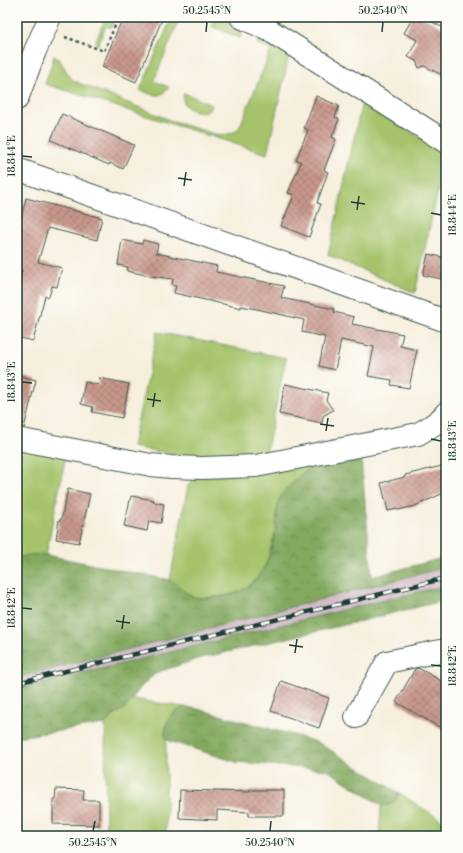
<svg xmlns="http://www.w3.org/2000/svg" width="463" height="853" viewBox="0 0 463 853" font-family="'Libre Bodoni',serif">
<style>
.railway{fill:#d2bdc7}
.grass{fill:#a4c36b;stroke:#628050}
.forest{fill:url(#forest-crowns);stroke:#51734a}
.building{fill:url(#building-cross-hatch)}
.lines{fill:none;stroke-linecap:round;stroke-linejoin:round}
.minor-casing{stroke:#3f584d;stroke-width:24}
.path{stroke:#3f584d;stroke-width:2.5;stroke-dasharray:3 3;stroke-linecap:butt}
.minor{stroke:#fff;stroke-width:22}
.rail-casing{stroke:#1f3d34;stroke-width:4.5}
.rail{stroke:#fdfcf7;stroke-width:3;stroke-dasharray:9;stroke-linecap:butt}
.ticks{fill:none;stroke:#1f3d34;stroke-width:1.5}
.neatline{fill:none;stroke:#1f3d34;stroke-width:1.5}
.ticks-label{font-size:10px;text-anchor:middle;fill:#1f3d34}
</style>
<defs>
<pattern id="forest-crowns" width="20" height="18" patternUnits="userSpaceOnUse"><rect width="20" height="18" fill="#83a95f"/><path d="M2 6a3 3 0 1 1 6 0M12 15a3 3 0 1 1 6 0" fill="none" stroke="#6b8b4f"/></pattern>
<pattern id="building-cross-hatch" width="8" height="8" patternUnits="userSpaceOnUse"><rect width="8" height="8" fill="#c9978c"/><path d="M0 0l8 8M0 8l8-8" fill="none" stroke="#a37c73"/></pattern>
</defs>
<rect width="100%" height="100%" fill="#fdfcf7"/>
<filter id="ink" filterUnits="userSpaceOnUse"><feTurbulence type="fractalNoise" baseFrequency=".025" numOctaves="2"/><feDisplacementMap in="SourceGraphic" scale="8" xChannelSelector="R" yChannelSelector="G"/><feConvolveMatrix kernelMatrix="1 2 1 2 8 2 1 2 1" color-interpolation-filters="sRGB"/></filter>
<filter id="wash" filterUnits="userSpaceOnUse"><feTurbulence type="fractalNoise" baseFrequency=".012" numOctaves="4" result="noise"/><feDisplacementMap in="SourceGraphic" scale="16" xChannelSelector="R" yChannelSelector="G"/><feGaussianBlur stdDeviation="0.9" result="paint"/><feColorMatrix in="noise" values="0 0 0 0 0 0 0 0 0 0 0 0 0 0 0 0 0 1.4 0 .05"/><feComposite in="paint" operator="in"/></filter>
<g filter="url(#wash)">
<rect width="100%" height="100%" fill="#f6efdd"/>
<path class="railway" d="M446,567V585L17,689V672Z"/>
<g class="grass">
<path d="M106,17H116L111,28L106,26L98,45L95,43Z"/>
<path d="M172,17H180L154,81L169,87C160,100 153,95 140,90Z"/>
<path d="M215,17H219L244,28L240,38L211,26Z"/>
<path d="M261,36L289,56L267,154L45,84L54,56C63,61 63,68 69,75C70,77 72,79 74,81L175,122L215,134C225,135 235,135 240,126L271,50L257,44Z"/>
<path d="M184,93L212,105C211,107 209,111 206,112C203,113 199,112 196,111C186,109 181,103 184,93Z"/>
<path d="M362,102L446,154L415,293L328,255Z"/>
<path d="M157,332L286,358L266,454L252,457L186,456L132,447Z"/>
<path d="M17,447L63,455L65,460L46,555H31L17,558Z"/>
<path d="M320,464L307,469L302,475L277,510L276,529L268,558L265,566L257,578L249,586L242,591L231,595L203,598L192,597L170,580L188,485L194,478Z"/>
<path d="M132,699L184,707L175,712L165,734L166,740V836H106L105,724C109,719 113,717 118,713C123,709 128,704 132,699Z"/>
<path d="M399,793L446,823V836H379L381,805C393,806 394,803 399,793Z"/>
</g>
<g class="forest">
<path d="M361,458L372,577L446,557V567L17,678V558L31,555H46C76,561 105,567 135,573C143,574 151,576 159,578C162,578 167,579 170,580C184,587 185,599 204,598C252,598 268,574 276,529C277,519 276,506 281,496C285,489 302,473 308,469C323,460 345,460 361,458Z"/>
<path d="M446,585V600L353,623L201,658L158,672L150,678L140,688L132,699L125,708L118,713L111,717L105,724L17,737V689Z"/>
<path d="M184,707L194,708L297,736L319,743L399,793C394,803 393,806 381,805L327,770L236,762L166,740C163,723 169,715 184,707Z"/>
</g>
<g id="blocks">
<g class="building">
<path d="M123,17H163L136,82L102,67Z"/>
<path d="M413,17H422L446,29V77L424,66L419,68L416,61L408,57L417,40L404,33Z"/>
<path d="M316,96L339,106L335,117L339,119L332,137L336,139L324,170L328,172L317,203L321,204L309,237L281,226L294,195L288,193L301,162L296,160L308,130L304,128Z"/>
<path d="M62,114L134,145L123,169L110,163L109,165L51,140Z"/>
<path d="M26,198L102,218L97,240L48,228L38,262L62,268L57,287L52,286L49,297L45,296L33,341L17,337V291L22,270L17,269V235Z"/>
<path d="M122,240L142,244L143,240L158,244L156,253L217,266L216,272L284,286L281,298L334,309V312L354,317L352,324L403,334L400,346L417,350L409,388L391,385L392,380L368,376L374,347L341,340L335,370L319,366L325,337L302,332L304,320L257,309L241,306V308L174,293L176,286L172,285L173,279L150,276L127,271L128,267L118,265Z"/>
<path d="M428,254L446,258V280L423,275Z"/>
<path d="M17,375L36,380L24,428L17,427Z"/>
<path d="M99,378L129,384L122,418L92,412L93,407L81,404L85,382L98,385Z"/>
<path d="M285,384L328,393L326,400L333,410L323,416L322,423L279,414Z"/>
<path d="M446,465V492L415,506L398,510L397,509L388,511L381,483L405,477V475Z"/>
<path d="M68,489L90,494L79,543L56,539L59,520H61Z"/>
<path d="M131,496L154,500L153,502L164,504L161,523L149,521L147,531L124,526Z"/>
<path d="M418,668L431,675L446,684V731L396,702L415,669Z"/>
<path d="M281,681L329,698L319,728L271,711Z"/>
<path d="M56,789L84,790L83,800H99V825L53,824V799H55Z"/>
<path d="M180,790L250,792V790H284V816H249V812L217,810V820L179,818Z"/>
</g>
</g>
</g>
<g filter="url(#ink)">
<use href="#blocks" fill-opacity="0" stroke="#3f584d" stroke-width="1"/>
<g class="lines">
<g class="minor-casing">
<g id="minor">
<path d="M241,17L269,30L446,142"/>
<path d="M17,99L35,51L50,17"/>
<path d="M17,169L446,321"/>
<path d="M17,439L151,465L171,467L202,468L256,466L418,434C428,428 440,422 446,413"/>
<path d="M356,717L387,662L440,651L446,655"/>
</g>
</g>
<g class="path">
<path d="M65,37L104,51L119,17"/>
<path d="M17,131L21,120"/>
</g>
<use href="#minor" class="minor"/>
<g class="rail-casing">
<path id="rail" d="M17,683L446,578"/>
</g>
<use href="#rail" class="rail"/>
</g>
</g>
<path class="ticks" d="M206,32L207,22M382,32L383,22M22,156L32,157M178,178L192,180M184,186L186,172M351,202L365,204M357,210L359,196M431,213L441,215M22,382L32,383M147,399L161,401M153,407L155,393M320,424L334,426M326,431L328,418M431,439L441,441M22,608L32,609M116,621L130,623M122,629L124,615M289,645L303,647M295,653L297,639M431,665L441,666M93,831L95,821M270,831L271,821"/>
<rect width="463" height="853" fill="none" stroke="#fdfcf7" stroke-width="44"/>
<rect x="22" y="22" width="419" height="809" class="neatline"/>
<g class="ticks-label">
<text x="207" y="14">50.2545°N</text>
<text x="383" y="14">50.2540°N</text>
<text transform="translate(11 156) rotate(-90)" y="4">18.844°E</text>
<text transform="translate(452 215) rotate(-90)" y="4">18.844°E</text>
<text transform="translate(11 382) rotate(-90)" y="4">18.843°E</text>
<text transform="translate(452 441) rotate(-90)" y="4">18.843°E</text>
<text transform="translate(11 608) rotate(-90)" y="4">18.842°E</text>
<text transform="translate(452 666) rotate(-90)" y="4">18.842°E</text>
<text x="93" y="846">50.2545°N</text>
<text x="270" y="846">50.2540°N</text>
</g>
</svg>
